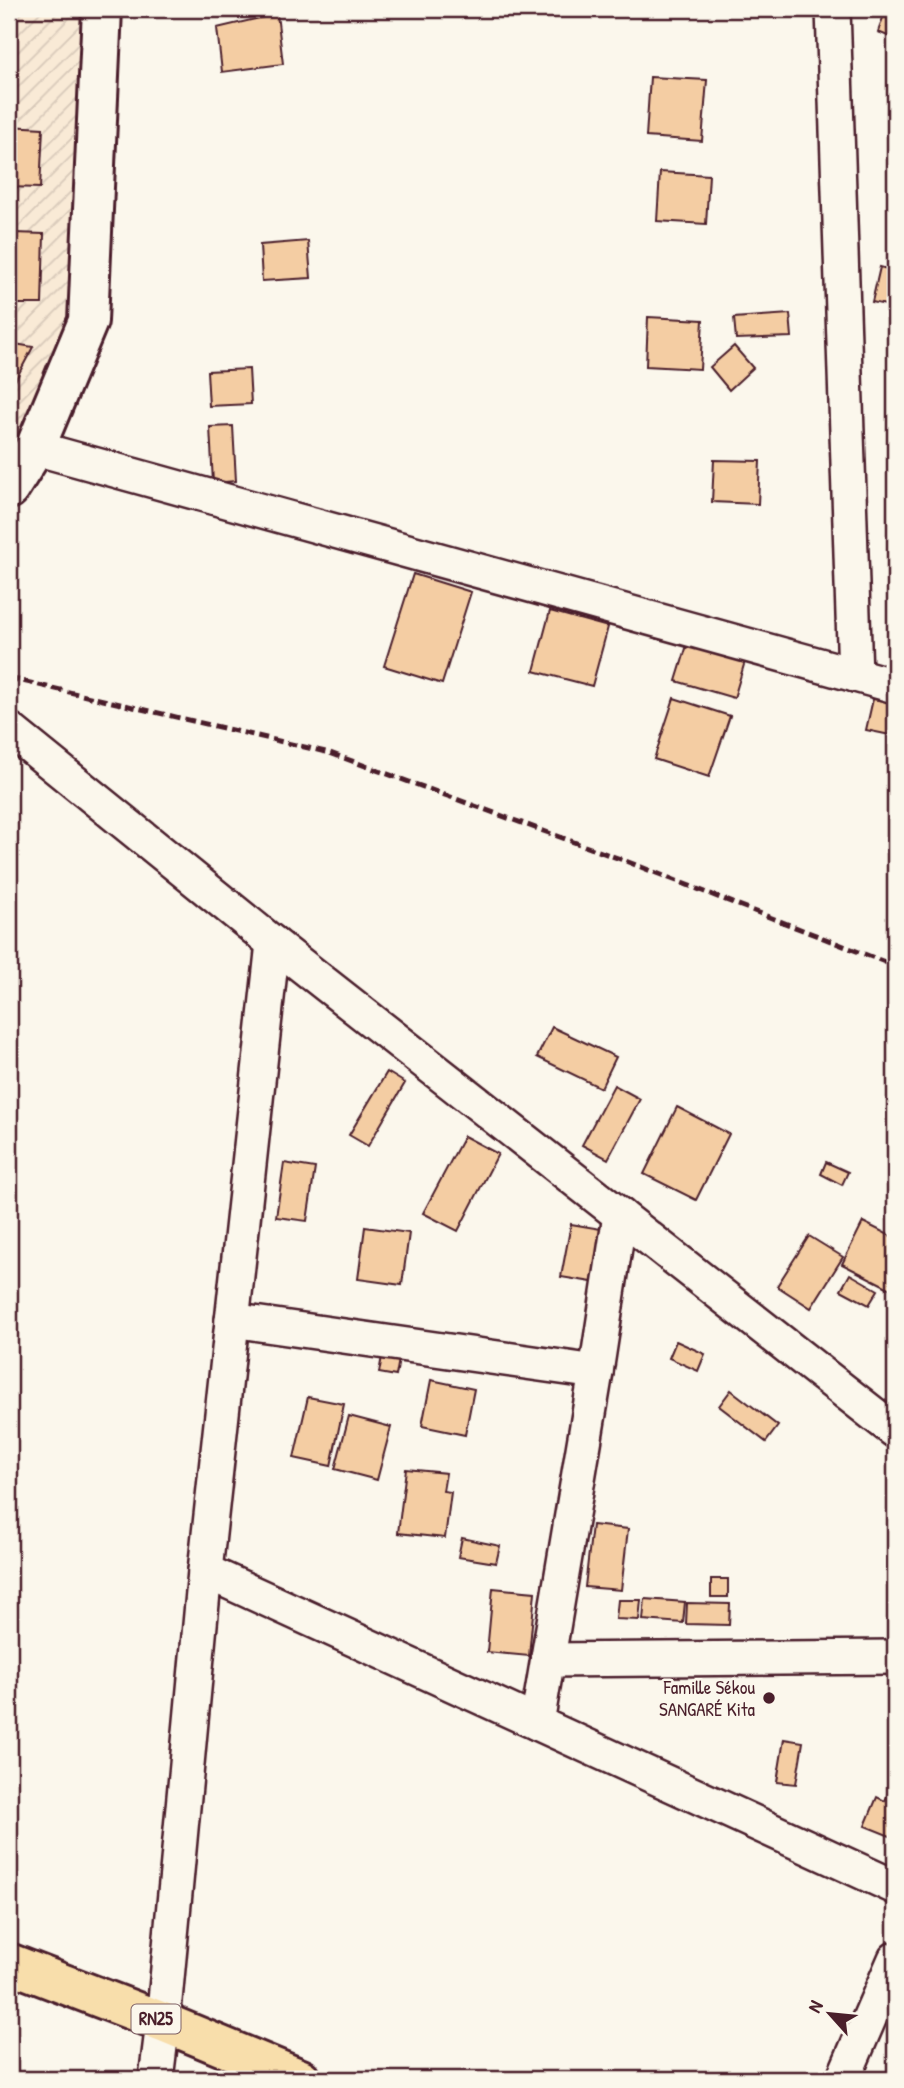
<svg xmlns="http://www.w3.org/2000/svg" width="904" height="2088" viewBox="0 0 904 2088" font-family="'Patrick Hand',sans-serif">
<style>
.industrial{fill:url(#industrial-furrows)}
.building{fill:#f4cda3;stroke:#4a1f2b;stroke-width:2}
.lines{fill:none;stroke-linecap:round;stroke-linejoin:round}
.minor-casing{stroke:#4a1f2b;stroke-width:38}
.secondary-casing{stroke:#4a1f2b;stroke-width:44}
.primary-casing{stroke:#4a1f2b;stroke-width:44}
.minor{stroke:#fbf7ec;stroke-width:33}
.secondary{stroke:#fbf7ec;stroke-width:38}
.primary{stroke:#f8deab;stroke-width:38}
.rail{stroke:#4a1f2b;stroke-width:5;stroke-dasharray:10 5;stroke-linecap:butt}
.poi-dot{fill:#4a1f2b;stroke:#fbf7ec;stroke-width:2.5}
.labels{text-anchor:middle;stroke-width:5;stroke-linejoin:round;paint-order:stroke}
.shield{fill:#fbf7ec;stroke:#7f6065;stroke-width:2}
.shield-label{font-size:18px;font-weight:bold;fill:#4a1f2b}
.poi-label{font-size:19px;fill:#4a1f2b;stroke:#fbf7ec;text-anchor:end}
</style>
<defs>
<pattern id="industrial-furrows" width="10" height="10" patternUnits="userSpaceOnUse" patternTransform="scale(1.75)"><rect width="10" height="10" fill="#f9ead6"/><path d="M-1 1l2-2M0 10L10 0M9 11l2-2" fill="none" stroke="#d7c8b8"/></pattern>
</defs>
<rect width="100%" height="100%" fill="#fbf7ec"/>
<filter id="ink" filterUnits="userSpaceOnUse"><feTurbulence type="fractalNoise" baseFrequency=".0143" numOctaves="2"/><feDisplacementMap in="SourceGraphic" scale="14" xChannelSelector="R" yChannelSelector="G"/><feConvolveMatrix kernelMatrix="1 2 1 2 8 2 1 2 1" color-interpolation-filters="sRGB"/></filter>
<g filter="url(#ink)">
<path class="industrial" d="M9,9H88L73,316L9,466Z"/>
<g class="building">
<path d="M886,9H895V39L878,32Z"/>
<path d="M277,14L283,64L222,72L217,28Z"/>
<path d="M650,77L707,80L702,141L646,137Z"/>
<path d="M9,126L43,128L40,188L9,187Z"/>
<path d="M660,172L709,175L706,224L657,221Z"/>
<path d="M14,233L44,234L42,304H13Z"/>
<path d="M308,241L311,278L262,281L260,245Z"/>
<path d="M880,267L895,271V307L872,302Z"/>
<path d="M790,314L792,337L736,339L734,318Z"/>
<path d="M648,317L703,320L700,369L646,366Z"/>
<path d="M9,343L33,347L9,392Z"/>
<path d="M734,346L753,368L729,390L710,367Z"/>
<path d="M249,369L251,404L209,406L207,371Z"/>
<path d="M233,426L236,481L213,483L210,427Z"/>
<path d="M714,460L760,461L758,504L712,502Z"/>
<path d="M413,574L471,592L442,684L384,666Z"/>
<path d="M550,611L608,627L592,686L534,671Z"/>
<path d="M688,642L746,658L734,698L676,681Z"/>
<path d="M674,698L730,716L709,777L654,759Z"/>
<path d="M873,699L895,703V736L866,730Z"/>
<path d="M552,1027L616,1057L601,1088L537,1057Z"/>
<path d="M387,1072L405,1083L368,1146L349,1135Z"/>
<path d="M614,1085L640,1099L608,1159L582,1145Z"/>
<path d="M677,1107L729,1134L696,1200L644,1174Z"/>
<path d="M464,1136L498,1154L458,1231L423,1213Z"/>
<path d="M826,1162L848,1172L842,1185L821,1174Z"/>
<path d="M284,1163L315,1168L307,1221L276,1217Z"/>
<path d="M863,1222L895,1238V1291L842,1264Z"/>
<path d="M571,1224L601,1229L592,1282L561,1277Z"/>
<path d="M365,1227L409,1233L402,1285L358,1279Z"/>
<path d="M809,1236L843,1257L811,1308L777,1286Z"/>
<path d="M850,1274L878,1290L869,1305L841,1290Z"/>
<path d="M676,1341L705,1354L698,1371L669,1358Z"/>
<path d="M384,1345L401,1348L396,1376L379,1373Z"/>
<path d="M431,1380L474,1389L465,1435L422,1426Z"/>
<path d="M731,1390L778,1426L766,1442L719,1406Z"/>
<path d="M308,1397L344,1404L331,1466L294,1458Z"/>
<path d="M349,1416L391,1427L377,1480L335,1469Z"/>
<path d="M406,1469L446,1473L443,1491L451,1492L445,1538L398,1533Z"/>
<path d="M592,1525L628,1529L621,1590L585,1587Z"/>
<path d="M462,1538L500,1546L496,1563L458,1557Z"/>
<rect x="711" y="1579" width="17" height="18"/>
<path d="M493,1588L535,1592L529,1656L487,1652Z"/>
<path d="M645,1599L685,1602L683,1623L643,1620Z"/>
<path d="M618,1600H641L639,1620L616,1619Z"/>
<path d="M687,1603L730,1604L729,1625L686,1624Z"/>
<path d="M784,1739L803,1742L796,1784L777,1782Z"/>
<path d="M895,1776V1838L865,1826L877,1797L885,1801Z"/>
</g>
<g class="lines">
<g class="minor-casing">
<g id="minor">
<path d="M833,9L855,675"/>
<path d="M35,448L895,686"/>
<path d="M9,729L273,943L895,1431"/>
<path d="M232,1320L596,1372"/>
<path d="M205,1571L895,1887"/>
<path d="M548,1660L895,1657"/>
<path d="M537,1723L596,1372L620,1215"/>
<path d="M156,2079L163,2022L205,1571L273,943"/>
<path d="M843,2079L895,1959"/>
</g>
</g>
<g class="secondary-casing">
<path id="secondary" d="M9,489L35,448L88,321L102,9"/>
</g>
<g class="primary-casing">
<path id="primary" d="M9,1963L163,2022L301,2079"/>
</g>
<use href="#minor" class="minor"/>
<use href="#secondary" class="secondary"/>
<use href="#primary" class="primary"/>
<path class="rail" d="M9,678L330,753L623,860L895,966"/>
</g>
</g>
<circle class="poi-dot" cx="769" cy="1698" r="7"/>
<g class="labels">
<rect class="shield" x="131.5" y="2004.5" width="49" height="29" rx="5"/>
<g class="shield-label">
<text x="156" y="2025">RN25</text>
</g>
<g class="poi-label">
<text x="755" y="1694">Famille Sékou<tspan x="755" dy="22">SANGARÉ Kita</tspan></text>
</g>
</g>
<rect width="904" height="2088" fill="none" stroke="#fbf7ec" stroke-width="35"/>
<rect x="18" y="18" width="869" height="2053" fill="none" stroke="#4a1f2b" stroke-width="2.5" filter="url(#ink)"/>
<g transform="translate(830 2014) rotate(297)" stroke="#fbf7ec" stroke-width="5" paint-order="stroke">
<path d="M0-5L12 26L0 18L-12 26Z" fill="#4a1f2b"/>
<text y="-10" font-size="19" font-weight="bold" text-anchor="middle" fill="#4a1f2b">N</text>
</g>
</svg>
